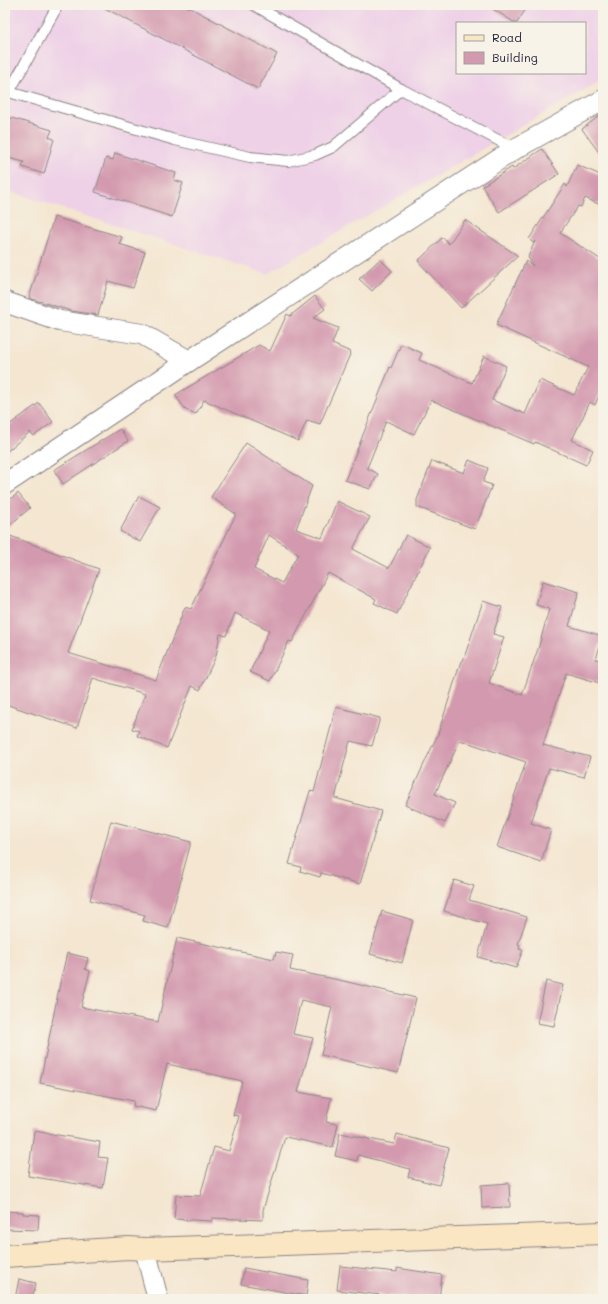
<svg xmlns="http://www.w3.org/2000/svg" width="608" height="1304" viewBox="0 0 608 1304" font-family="Mali,sans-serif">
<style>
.built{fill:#eed0e7;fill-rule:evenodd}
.building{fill:#d399ae;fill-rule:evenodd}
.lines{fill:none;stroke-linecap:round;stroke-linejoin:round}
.lane-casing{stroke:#8b8486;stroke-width:12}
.street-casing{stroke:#8b8486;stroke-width:22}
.secondary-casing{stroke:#8b8486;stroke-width:24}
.lane{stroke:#fff;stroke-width:10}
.street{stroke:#fff;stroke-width:20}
.secondary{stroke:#fbe6c3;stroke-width:22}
</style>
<rect width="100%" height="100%" fill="#f7f3e8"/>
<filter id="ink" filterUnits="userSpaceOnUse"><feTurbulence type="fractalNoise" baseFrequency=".025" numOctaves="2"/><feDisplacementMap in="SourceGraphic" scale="8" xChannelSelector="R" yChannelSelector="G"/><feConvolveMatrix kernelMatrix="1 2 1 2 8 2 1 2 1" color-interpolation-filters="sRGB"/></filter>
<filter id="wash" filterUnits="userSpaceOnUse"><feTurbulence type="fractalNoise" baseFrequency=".012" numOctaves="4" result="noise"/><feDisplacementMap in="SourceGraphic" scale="16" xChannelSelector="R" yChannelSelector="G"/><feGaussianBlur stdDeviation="0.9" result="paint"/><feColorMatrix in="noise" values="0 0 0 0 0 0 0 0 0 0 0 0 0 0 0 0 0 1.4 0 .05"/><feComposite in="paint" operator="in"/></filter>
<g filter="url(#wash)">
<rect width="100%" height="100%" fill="#f4e6d0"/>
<path class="built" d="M5,5H603V79L267,274L5,190ZM457,23H585V73H457Z"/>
<g id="blocks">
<g class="building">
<path d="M99,5H185L277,54L258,89Z"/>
<path d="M487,5H528L517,23H515Z"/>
<path d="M603,113V158L582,129Z"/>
<path d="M5,116L52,130L49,137L54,139L44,174L22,167L24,162L5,157Z"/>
<path d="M542,149L559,174L499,212L482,186L512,167L513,169Z"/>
<path d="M115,153L176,173L174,180L183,183L172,217L95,192L106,158L113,160Z"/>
<path d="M577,165L603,176V206L585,198L581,207L578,206L560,233L603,261V387L595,405L590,402L572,440L593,450L586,465L535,442L534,444L431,400L414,434L386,421L367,468L378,474L370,489L345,480L390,367L391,368L401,344L422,353L419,360L472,383L484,356L506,366L492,400L525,414L540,380L574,395L588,367L496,325L526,261L533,266L528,257L535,241L533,243L529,239L565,184L567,187Z"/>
<path d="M54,217L122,237L119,244L145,252L133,288L108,281L98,315L71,311L29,298Z"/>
<path d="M465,220L518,256L461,308L418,261L443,237L449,244Z"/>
<path d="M380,259L392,271L372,291L359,279Z"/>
<path d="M315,296L325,309L313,318L338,328L332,344L351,352L320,424L307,420L298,441L204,400L196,414L186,410L175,395L259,345L270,351L287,314L290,316Z"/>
<path d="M39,403L53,422L34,436L30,432L5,453V428Z"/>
<path d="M120,429L128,441L63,484L54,470Z"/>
<path d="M246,443L312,486L296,529L322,538L337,501L370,517L353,549L389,568L406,535L430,547L397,614L374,603L376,599L328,573L292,642L289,641L270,681L250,672L269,630L235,613L226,636L220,634L216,656L200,690L192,686L167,748L137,736L139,731L132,729L145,694L93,678L77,728L5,704V534L99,569L68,653L156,680L185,607L191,609L236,514L211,497ZM269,535L298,554L282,583L254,569Z"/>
<path d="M469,460L488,468L483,482L492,485L475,529L417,507V500L432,461L464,473Z"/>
<path d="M18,493L30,508L5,529V504Z"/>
<path d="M139,496L160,507L140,542L120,531Z"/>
<path d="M543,581L579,592L569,626L603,636L596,659L603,662V684L566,673L543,745L590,757L584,777L549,768L531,823L551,830L541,862L497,847L526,762L460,740L435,794L455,803L445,823L405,805L438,734L461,661H463L483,601L502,607L493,634L504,637L489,683L522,695L539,646L549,609L536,605Z"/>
<path d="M336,707L380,718L372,746L350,741L335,798L381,811L360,884L321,873L320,877L300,871L301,867L289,864L310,791L314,792Z"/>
<path d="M111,821L191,842L168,928L143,921L145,915L90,900Z"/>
<path d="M454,880L474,886L469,900L527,917L518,944L520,945L519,949L523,950L516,968L478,957L487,924L444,911Z"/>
<path d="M382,911L413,920L402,963L370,954Z"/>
<path d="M177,938L274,959L276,952L293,955L290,970L339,980L416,998L398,1073L321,1055L332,1007L301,1000L293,1034L313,1038L298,1092L331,1098L326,1122L338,1124L333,1147L285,1137L263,1210V1220L212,1218V1221L174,1219L176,1195L200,1196L214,1147L229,1151L239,1116L233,1115L242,1081L167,1064L156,1111L133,1106L134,1101L40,1083L60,983L67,953L88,958L85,969L90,971L81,1007L158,1022Z"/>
<path d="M546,981L563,985L554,1026L537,1023Z"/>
<path d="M34,1131L100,1142L98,1157L108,1158L103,1188L28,1176Z"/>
<path d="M340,1133L394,1144L397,1134L449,1148L439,1185L408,1177L410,1169L358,1155L357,1161L335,1156Z"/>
<path d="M509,1183L510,1207L482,1208L481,1185Z"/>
<path d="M5,1211L23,1212V1214L39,1215L38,1230L5,1229Z"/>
<path d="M340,1266L397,1272V1268L442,1275L439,1299H416L337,1290Z"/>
<path d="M244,1268L308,1280L306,1296L241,1284Z"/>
<path d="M19,1279L36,1283L32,1299H15Z"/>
</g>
</g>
</g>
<g filter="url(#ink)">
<use href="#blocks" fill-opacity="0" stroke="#8b8486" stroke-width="1"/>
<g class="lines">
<g class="lane-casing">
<g id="lane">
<path d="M254,5L401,89L515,149"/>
<path d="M5,91L175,140L250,157L288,161L315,155L333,147L401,89"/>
<path d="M9,92L58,5"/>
</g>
</g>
<g class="street-casing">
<g id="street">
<path d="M5,302L60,321L142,334L189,361"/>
<path d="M5,484L189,361L515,149L603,100"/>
<path d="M145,1249L158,1299"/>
</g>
</g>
<g class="secondary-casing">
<path id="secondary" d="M5,1256L128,1248L145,1249L603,1233"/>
</g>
<use href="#lane" class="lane"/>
<use href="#street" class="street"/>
<use href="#secondary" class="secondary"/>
</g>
</g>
<rect width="608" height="1304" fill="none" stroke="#f7f3e8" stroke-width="20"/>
<rect x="456" y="22" width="130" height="52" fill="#f7f3e8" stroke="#a29fa3"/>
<rect x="464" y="35" width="20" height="6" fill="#fbe6c3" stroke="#a29fa3"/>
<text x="492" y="42" font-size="12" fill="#22223b">Road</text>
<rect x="464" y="52" width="20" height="12" fill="#d399ae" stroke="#a29fa3"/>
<text x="492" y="62" font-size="12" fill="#22223b">Building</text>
</svg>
